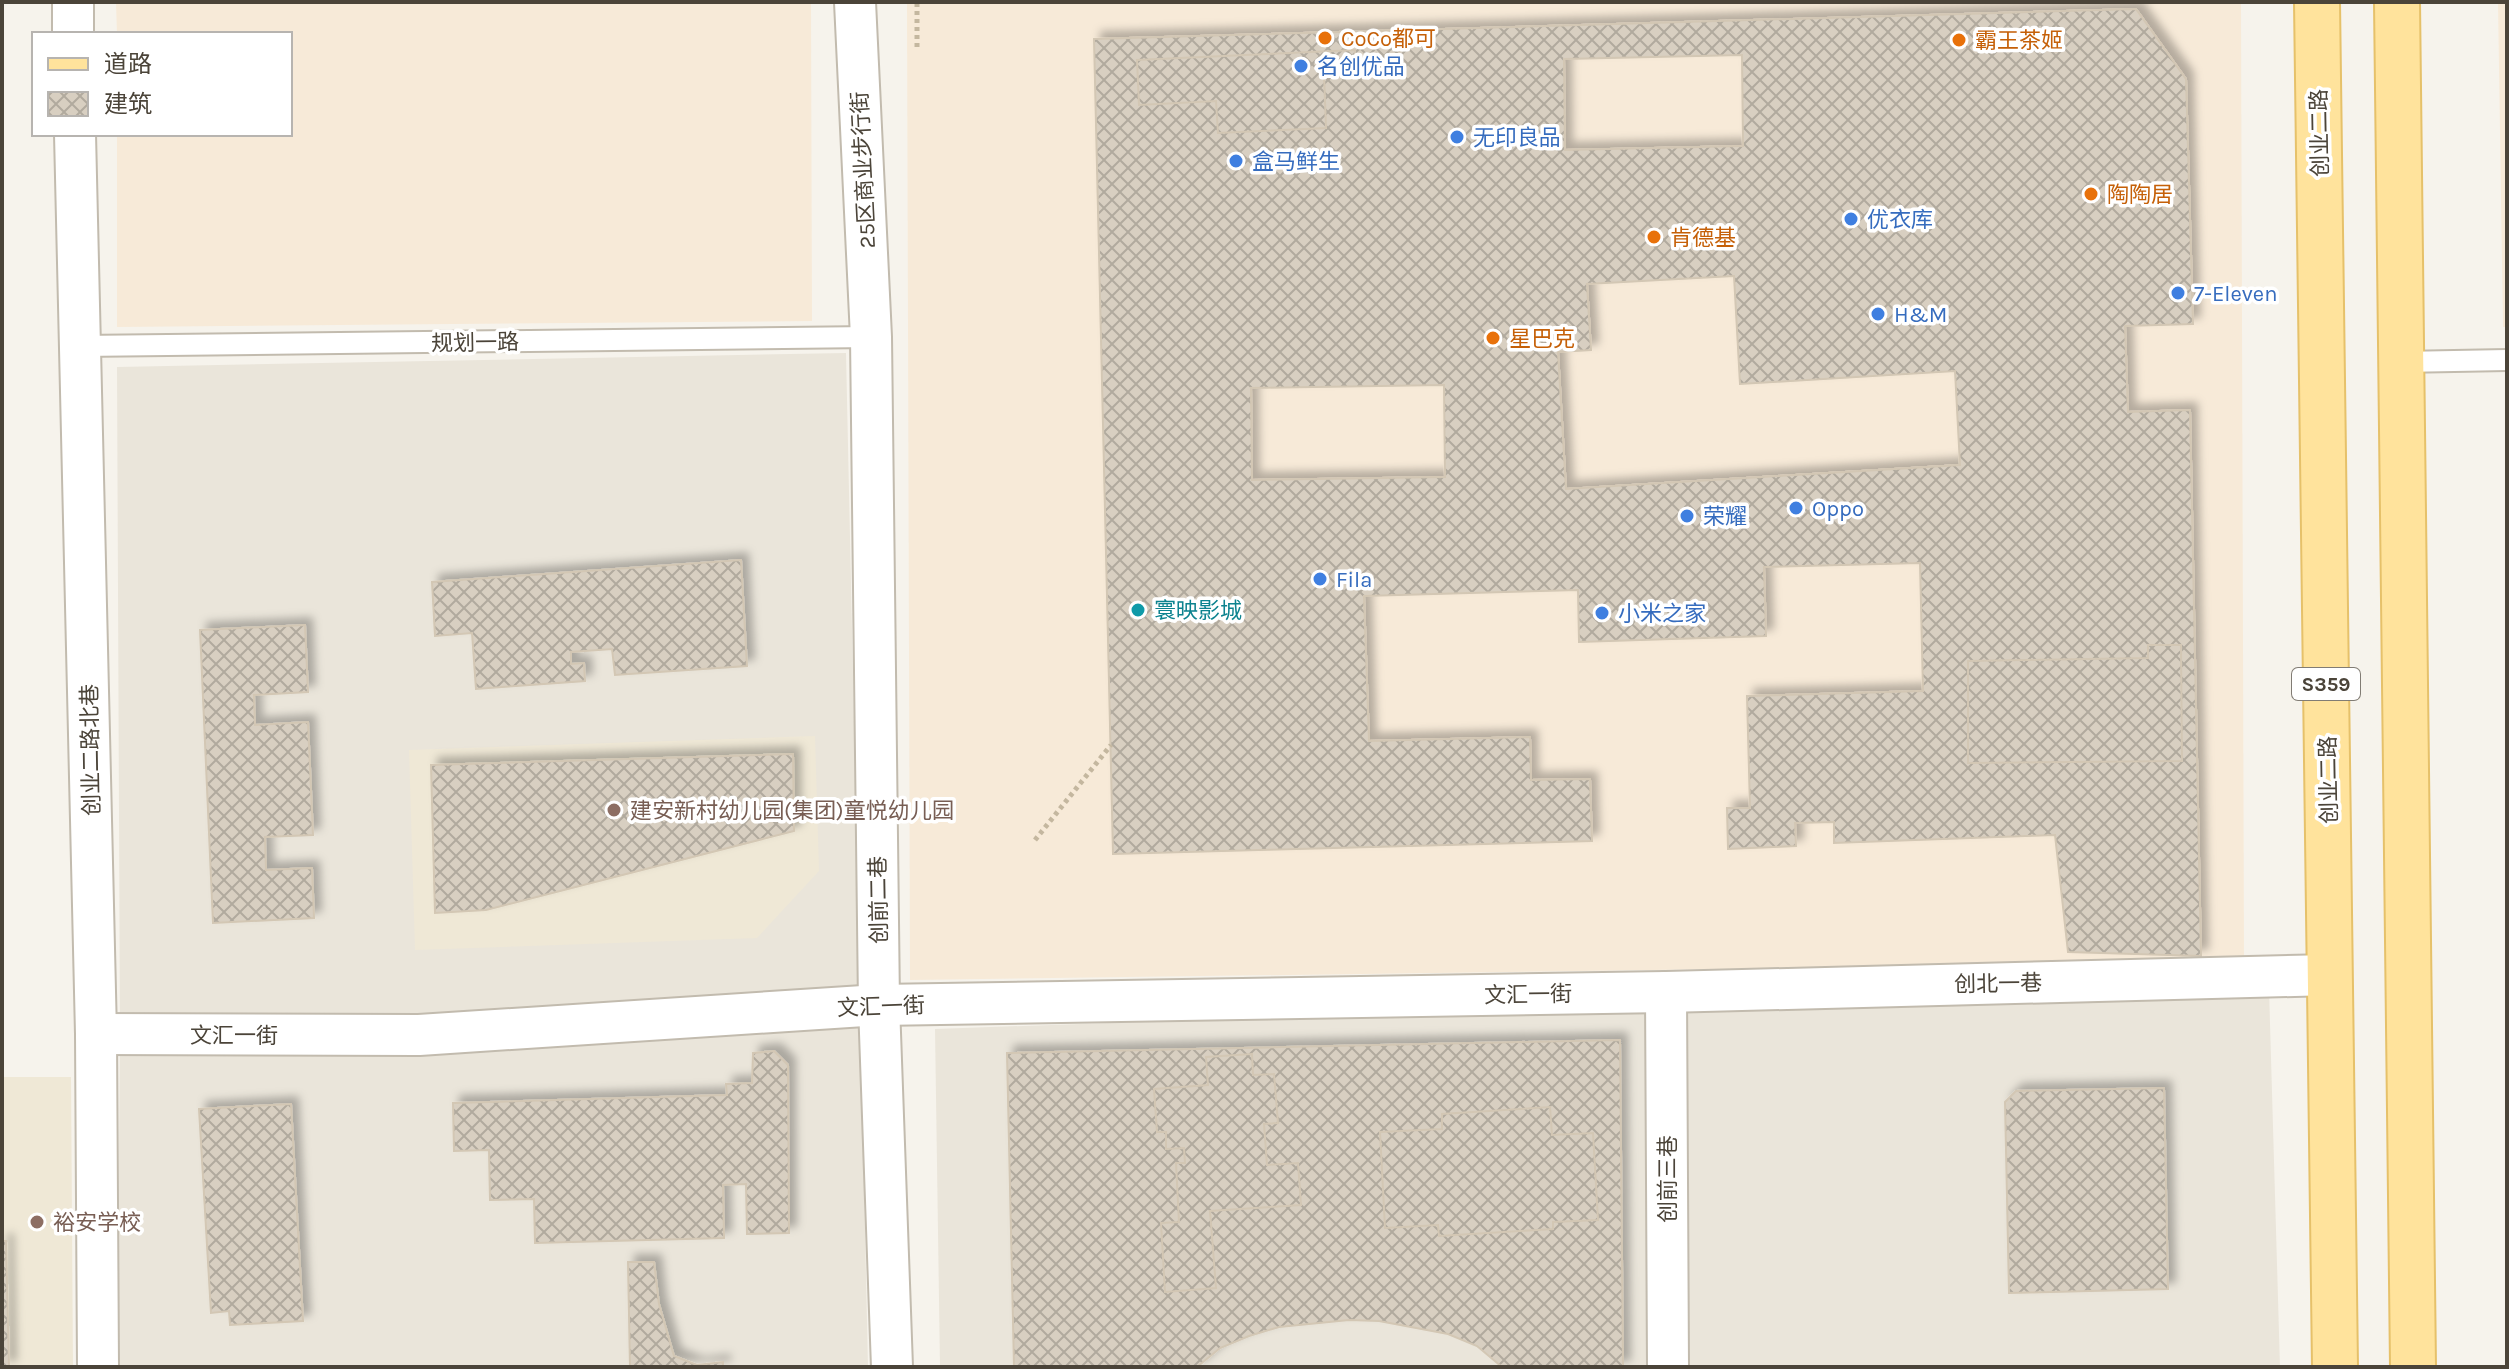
<svg xmlns="http://www.w3.org/2000/svg" width="2509" height="1369" viewBox="0 0 2509 1369" font-family="Karla,'Noto Sans SC',sans-serif">
<style>
.residential{fill:#eae5da}
.commercial{fill:#f7ead8}
.education{fill:#efe8d6}
.building{fill:url(#building-cross-hatch);stroke:#d3c7b4;stroke-width:2;fill-rule:evenodd;filter:url(#shadow)}
.lines{fill:none;stroke-linecap:round;stroke-linejoin:round}
.service-casing{stroke:#c2bbae;stroke-width:24}
.minor-casing{stroke:#c2bbae;stroke-width:44}
.primary-casing{stroke:#e6c16a;stroke-width:48}
.path{stroke:#c4b79f;stroke-width:5;stroke-dasharray:4 4;stroke-linecap:butt}
.service{stroke:#fff;stroke-width:20}
.minor{stroke:#fff;stroke-width:40}
.primary{stroke:#ffe39c;stroke-width:44}
.food-dot{fill:#e8710a;stroke:#fff;stroke-width:3}
.shop-dot{fill:#3f7fe0;stroke:#fff;stroke-width:3}
.culture-dot{fill:#0f9aa8;stroke:#fff;stroke-width:3}
.education-dot{fill:#8d6e63;stroke:#fff;stroke-width:3}
.labels{text-anchor:middle;stroke-width:7;stroke-linejoin:round;paint-order:stroke}
.shield{fill:#fff;stroke:#817c74;stroke-width:2}
.shield-label{font-size:20px;font-weight:bold;fill:#4b4439}
.food-label{font-size:22px;fill:#c56008;stroke:#fff;text-anchor:start}
.shop-label{font-size:22px;fill:#366cbe;stroke:#fff;text-anchor:start}
.street-label{font-size:22px;fill:#4b4439;stroke:#fff}
.culture-label{font-size:22px;fill:#0d838f;stroke:#fff;text-anchor:start}
.education-label{font-size:22px;fill:#785e54;stroke:#fff;text-anchor:start}
</style>
<defs>
<pattern id="building-cross-hatch" width="8" height="8" patternUnits="userSpaceOnUse" patternTransform="scale(2)"><rect width="8" height="8" fill="#d8cfc1"/><path d="M0 0l8 8M0 8l8-8" fill="none" stroke="#b1aa9e"/></pattern>
<filter id="shadow"><feDropShadow dx="7" dy="-7" stdDeviation="4" flood-color="#0004"/></filter>
</defs>
<rect width="100%" height="100%" fill="#f6f3ec"/>
<g class="residential">
<path d="M846,353L868,1367H117L120,1037L117,367Z"/>
<path d="M2269,989L2280,1367H1678L1677,1005Z"/>
<path d="M1650,1004L1652,1367H940L935,1029Z"/>
</g>
<g class="commercial">
<path d="M116,2H811L812,321L117,327V134H290V34H117Z"/>
<path d="M907,2H2241L2244,962L910,980Z"/>
<path d="M2498,2H2507V327H2503Z"/>
</g>
<g class="education">
<path d="M815,736L819,871L757,938L415,950L409,750Z"/>
<path d="M2,1077H71L73,1367H2Z"/>
</g>
<g class="building">
<path d="M2136,9L2186,79L2193,324L2125,326L2128,412L2190,410L2201,956L2068,952L2055,835L1834,843V822L1795,823L1796,846L1728,849L1727,808H1750L1747,696L1923,691L1920,563L1764,567L1766,636L1579,642L1578,590L1364,596L1369,741L1530,737L1531,780L1590,779L1592,841L1113,854L1094,39ZM1742,55L1743,146L1565,150L1564,59ZM1734,276L1740,384L1955,371L1960,465L1566,489L1558,352L1591,350L1587,284ZM1444,385L1445,477L1252,480L1251,388Z"/>
<path d="M1355,50L1356,72L1324,74L1326,128L1218,133L1216,101L1139,105L1137,60Z"/>
<path d="M741,560L747,666L615,675L612,649L571,652V664L584,663L585,681L476,689L472,633L435,636L432,582Z"/>
<path d="M305,625L308,692L254,695L255,725L308,722L313,835L265,837L266,870L312,868L314,918L213,923L200,630Z"/>
<path d="M2148,645H2181L2182,761L1968,763V661L2148,658Z"/>
<path d="M793,754L794,831L486,910L435,913L431,765Z"/>
<path d="M1620,1040L1623,1367H1502L1477,1346L1448,1334L1379,1321L1349,1320L1279,1327L1249,1336L1220,1348L1197,1367H1014L1007,1053Z"/>
<path d="M774,1051L788,1065L789,1233L747,1234L746,1184L723,1185L724,1238L535,1243L534,1199L490,1200L489,1150L454,1151L453,1103L727,1095L726,1084L752,1083L753,1053Z"/>
<path d="M1252,1054L1253,1075L1274,1074L1278,1123L1264,1124L1267,1165L1298,1163L1301,1205L1210,1211L1216,1288L1165,1292L1161,1223L1179,1222L1176,1163H1185L1184,1148L1166,1149V1132H1157L1154,1089L1208,1085L1206,1057Z"/>
<path d="M2164,1088L2168,1289L2009,1293L2005,1102L2016,1091Z"/>
<path d="M291,1104L303,1321L230,1325L229,1311L211,1313L199,1109Z"/>
<path d="M1550,1107L1552,1135L1593,1133L1598,1220L1553,1222V1229L1439,1236L1438,1225L1385,1228L1380,1132L1442,1129V1114Z"/>
<path d="M2,1241H6L9,1367H2Z"/>
<path d="M628,1262H654L659,1304L674,1356L697,1365L723,1362V1367H630Z"/>
</g>
<g class="lines">
<g class="service-casing">
<g id="service">
<path d="M80,346L871,337"/>
<path d="M2401,362L2507,360"/>
</g>
</g>
<g class="minor-casing">
<g id="minor">
<path d="M73,2V34"/>
<path d="M855,2L871,337L879,1005L892,1367"/>
<path d="M75,134L96,1034L98,1367"/>
<path d="M1666,992L1668,1367"/>
<path d="M96,1034L419,1035L879,1005L1666,992L2330,975"/>
</g>
</g>
<g class="primary-casing">
<g id="primary">
<path d="M2317,2L2335,1367"/>
<path d="M2397,2L2413,1367"/>
</g>
</g>
<g class="path">
<path d="M917,47V2"/>
<path d="M1035,840L1111,745"/>
</g>
<use href="#service" class="service"/>
<use href="#minor" class="minor"/>
<use href="#primary" class="primary"/>
</g>
<g class="food-dot">
<circle cx="1325" cy="38" r="8"/>
<circle cx="1959" cy="40" r="8"/>
<circle cx="2091" cy="194" r="8"/>
<circle cx="1654" cy="237" r="8"/>
<circle cx="1493" cy="338" r="8"/>
</g>
<g class="shop-dot">
<circle cx="1301" cy="66" r="8"/>
<circle cx="1457" cy="137" r="8"/>
<circle cx="1236" cy="161" r="8"/>
<circle cx="1851" cy="219" r="8"/>
<circle cx="2178" cy="293" r="8"/>
<circle cx="1878" cy="314" r="8"/>
<circle cx="1796" cy="508" r="8"/>
<circle cx="1687" cy="516" r="8"/>
<circle cx="1320" cy="579" r="8"/>
<circle cx="1602" cy="613" r="8"/>
</g>
<circle class="culture-dot" cx="1138" cy="610" r="8"/>
<g class="education-dot">
<circle cx="614" cy="810" r="8"/>
<circle cx="37" cy="1222" r="8"/>
</g>
<g class="labels">
<rect class="shield" x="2292" y="668" width="68" height="32" rx="6"/>
<g class="shield-label">
<text x="2326" y="691">S359</text>
</g>
<g class="food-label">
<text x="1341" y="46">CoCo都可</text>
<text x="1975" y="48">霸王茶姬</text>
<text x="2107" y="202">陶陶居</text>
<text x="1670" y="245">肯德基</text>
<text x="1509" y="346">星巴克</text>
</g>
<g class="shop-label">
<text x="1317" y="74">名创优品</text>
<text x="1473" y="145">无印良品</text>
<text x="1252" y="169">盒马鲜生</text>
<text x="1867" y="227">优衣库</text>
<text x="2194" y="301">7-Eleven</text>
<text x="1894" y="322">H&amp;M</text>
<text x="1812" y="516">Oppo</text>
<text x="1703" y="524">荣耀</text>
<text x="1336" y="587">Fila</text>
<text x="1618" y="621">小米之家</text>
</g>
<g class="street-label">
<text transform="translate(2319 133) rotate(-91)" y="8">创业二路</text>
<text transform="translate(863 170) rotate(-93)" y="8">25区商业步行街</text>
<text transform="translate(475 342) rotate(-1)" y="8">规划一路</text>
<text transform="translate(90 750) rotate(-91)" y="8">创业二路北巷</text>
<text transform="translate(2328 780) rotate(-91)" y="8">创业二路</text>
<text transform="translate(878 900) rotate(-91)" y="8">创前二巷</text>
<text transform="translate(1998 983) rotate(-1)" y="8">创北一巷</text>
<text transform="translate(1528 994) rotate(-1)" y="8">文汇一街</text>
<text transform="translate(881 1006) rotate(-2)" y="8">文汇一街</text>
<text x="234" y="1043">文汇一街</text>
<text transform="translate(1667 1179) rotate(-90)" y="8">创前三巷</text>
</g>
<g class="culture-label">
<text x="1154" y="618">寰映影城</text>
</g>
<g class="education-label">
<text x="630" y="818">建安新村幼儿园(集团)童悦幼儿园</text>
<text x="53" y="1230">裕安学校</text>
</g>
</g>
<rect width="2509" height="1369" fill="none" stroke="#4b4439" stroke-width="8"/>
<rect x="32" y="32" width="260" height="104" fill="#ffffff" stroke="#b7b4b0" stroke-width="2"/>
<rect x="48" y="58" width="40" height="12" fill="#ffe39c" stroke="#b7b4b0" stroke-width="2"/>
<text x="104" y="72" font-size="24" fill="#4b4439">道路</text>
<rect x="48" y="92" width="40" height="24" fill="url(#building-cross-hatch)" stroke="#b7b4b0" stroke-width="2"/>
<text x="104" y="112" font-size="24" fill="#4b4439">建筑</text>
</svg>
